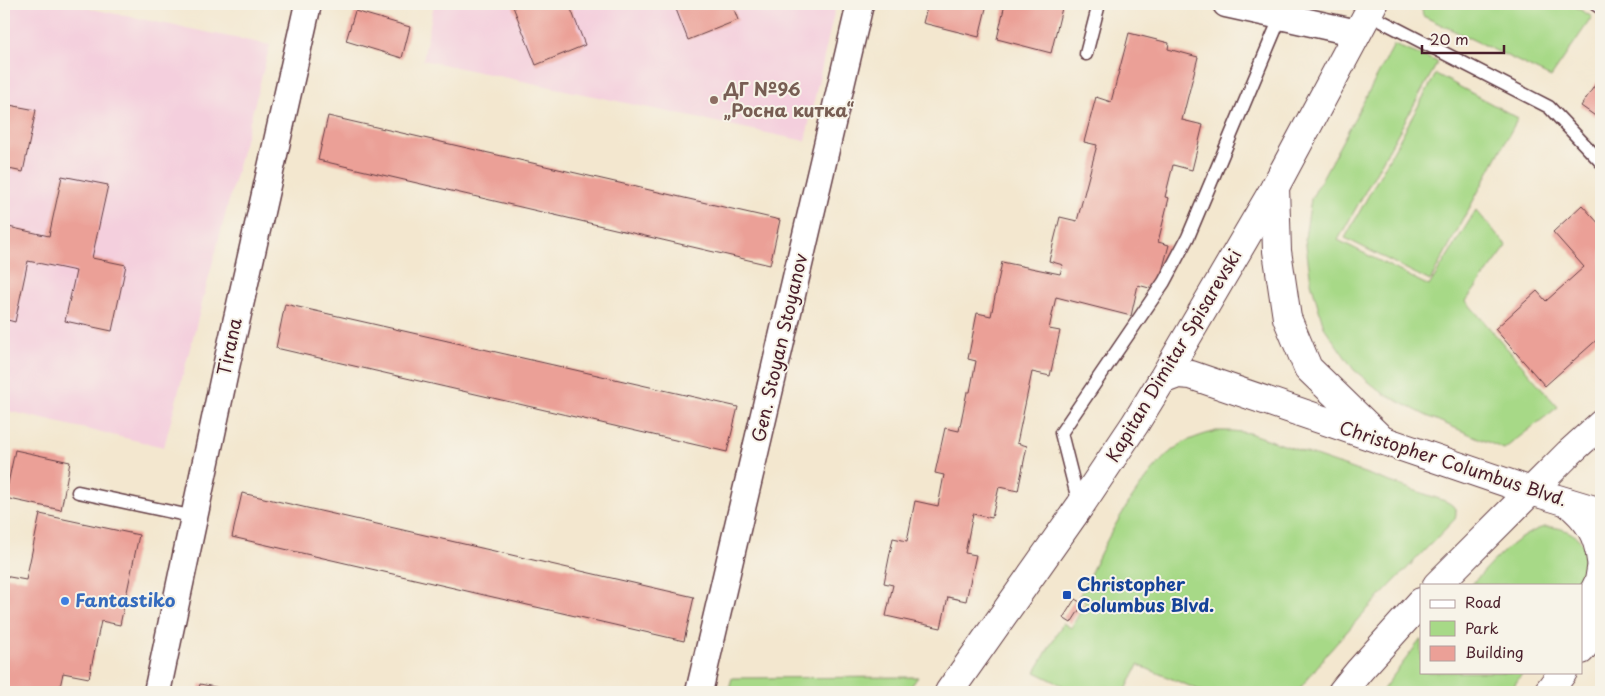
<svg xmlns="http://www.w3.org/2000/svg" width="1605" height="696" viewBox="0 0 1605 696" font-family="'Playpen Sans',sans-serif">
<style>
.built{fill:#f4cfdd}
.green{fill:#a7d987;stroke:#787c59}
.building{fill:#eba097}
.lines{fill:none;stroke-linecap:round;stroke-linejoin:round}
.service-casing{stroke:#633d44;stroke-width:15}
.minor-casing{stroke:#633d44;stroke-width:29}
.tertiary-casing{stroke:#633d44;stroke-width:30}
.secondary-casing{stroke:#633d44;stroke-width:30}
.service{stroke:#fff;stroke-width:12}
.minor{stroke:#fff;stroke-width:26}
.tertiary{stroke:#fff;stroke-width:28}
.secondary{stroke:#fff;stroke-width:28}
.education-dot{fill:#8d6e63;stroke:#f7f3e8;stroke-width:2}
.transit-dot{fill:#1a4fb4;stroke:#f7f3e8;stroke-width:2}
.shop-dot{fill:#3f7fe0;stroke:#f7f3e8;stroke-width:2}
.labels{text-anchor:middle;stroke-width:4;stroke-linejoin:round;paint-order:stroke}
.education-label{font-size:18px;font-weight:bold;fill:#785e54;stroke:#f7f3e8;text-anchor:start}
.street-label{font-size:18px;fill:#4a1f2b;stroke:#f7f3e8}
.transit-label{font-size:18px;font-weight:bold;fill:#164399;stroke:#f7f3e8;text-anchor:start}
.shop-label{font-size:18px;font-weight:bold;fill:#366cbe;stroke:#f7f3e8;text-anchor:start}
</style>
<rect width="100%" height="100%" fill="#f7f3e8"/>
<filter id="ink" filterUnits="userSpaceOnUse"><feTurbulence type="fractalNoise" baseFrequency=".02" numOctaves="2"/><feDisplacementMap in="SourceGraphic" scale="10" xChannelSelector="R" yChannelSelector="G"/><feConvolveMatrix kernelMatrix="1 2 1 2 8 2 1 2 1" color-interpolation-filters="sRGB"/></filter>
<filter id="wash" filterUnits="userSpaceOnUse"><feTurbulence type="fractalNoise" baseFrequency=".0096" numOctaves="4" result="noise"/><feDisplacementMap in="SourceGraphic" scale="20" xChannelSelector="R" yChannelSelector="G"/><feGaussianBlur stdDeviation="1.12" result="paint"/><feColorMatrix in="noise" values="0 0 0 0 0 0 0 0 0 0 0 0 0 0 0 0 0 1.4 0 .05"/><feComposite in="paint" operator="in"/></filter>
<g filter="url(#wash)">
<rect width="100%" height="100%" fill="#f3e7cf"/>
<g class="built">
<path d="M4,4H67L270,45L164,447L4,410Z"/>
<path d="M434,4H836L805,141L423,60Z"/>
</g>
<g class="green">
<path d="M1421,4H1571L1592,17L1551,77L1423,16Z"/>
<path d="M1394,45L1438,62L1338,240L1429,286L1476,210L1507,246L1466,301L1558,407L1504,449L1427,416L1384,394L1354,370L1324,327L1311,282L1305,238L1311,199Z"/>
<path d="M1436,74L1518,118L1430,281L1345,238Z"/>
<path d="M1216,431H1232L1249,433L1445,501C1454,505 1458,510 1455,519L1359,618L1328,653L1297,692H1204L1138,665L1125,692H1076L1035,672L1063,623L1071,628L1086,602L1079,597C1100,554 1119,511 1150,474C1158,464 1166,454 1177,447C1188,439 1202,435 1216,431Z"/>
<path d="M1544,527C1565,526 1584,536 1588,558C1589,561 1590,566 1590,570C1589,577 1584,586 1581,592V585H1471C1492,563 1514,536 1544,527Z"/>
<path d="M1421,639V672H1523L1510,692H1381Z"/>
<path d="M918,677L907,692H728L732,678Z"/>
</g>
<g id="blocks">
<g class="building">
<path d="M512,4H569L585,45L536,65Z"/>
<path d="M674,4H732L738,20L688,40Z"/>
<path d="M928,4H987L979,37L923,23Z"/>
<path d="M1005,4H1063L1051,53L997,39Z"/>
<path d="M355,11L410,27L402,58L346,41Z"/>
<path d="M1129,33L1169,43L1168,49L1198,57L1182,120L1203,125L1192,170L1173,165L1165,197L1169,198L1158,242L1169,245L1157,290L1138,285L1131,316L1056,297L1049,329L1060,331L1050,376L1032,372L1017,443L1027,446L1018,491L999,487L992,518L973,514L965,553L976,555L966,601L948,597L941,628L886,616L893,585L884,583L893,538L907,541L915,501L938,506L944,475L935,473L945,428L959,431L967,392H970L976,361L968,359L977,313L991,316L1002,262L1060,274L1063,265L1049,261L1060,217L1077,221L1097,145L1084,142L1096,97L1111,102Z"/>
<path d="M1601,76V120L1581,106Z"/>
<path d="M4,104L36,110L23,172L4,168Z"/>
<path d="M328,116L780,220L770,265L318,160Z"/>
<path d="M62,176L108,185L92,258L126,265L112,331L65,321L76,271L28,261L15,322L4,319V226L49,236Z"/>
<path d="M1582,205L1601,226V336L1545,386L1495,329L1537,291L1546,301L1584,267L1553,232Z"/>
<path d="M285,304L738,407L727,452L276,348Z"/>
<path d="M15,450L70,462L61,510L5,498Z"/>
<path d="M242,493L694,597L684,641L232,537Z"/>
<path d="M40,514L139,535L120,625L101,621L89,678L63,673L59,692H4V576L26,580Z"/>
<path d="M1075,599L1083,604L1071,623L1063,618Z"/>
<path d="M200,684L234,691V692H198Z"/>
</g>
</g>
</g>
<g filter="url(#ink)">
<use href="#blocks" fill-opacity="0" stroke="#633d44" stroke-width="1"/>
<g class="lines">
<g class="service-casing">
<g id="service">
<path d="M1595,4L1601,8"/>
<path d="M1368,14L1549,107L1601,162"/>
<path d="M1086,54L1099,4"/>
<path d="M78,492L195,517"/>
<path d="M1079,504L1061,433L1164,282L1188,237L1281,16"/>
</g>
</g>
<g class="minor-casing">
<g id="minor">
<path d="M1226,4L1357,33"/>
<path d="M157,692L226,367L308,4"/>
<path d="M699,692L860,4"/>
</g>
</g>
<g class="tertiary-casing">
<g id="tertiary">
<path d="M1275,187L1277,251L1287,318L1308,368L1378,436"/>
<path d="M1162,380L1178,374L1191,375L1531,491"/>
<path d="M949,692L1080,506L1135,424L1162,380L1275,187L1373,4"/>
</g>
</g>
<g class="secondary-casing">
<g id="secondary">
<path d="M1531,491L1601,512"/>
<path d="M1567,502C1588,519 1598,534 1601,561"/>
<path d="M1437,585L1569,453L1601,424"/>
<path d="M1581,617L1599,581L1601,569"/>
<path d="M1581,650L1601,624"/>
<path d="M1342,692L1359,671L1421,602"/>
<path d="M1548,692L1563,672"/>
</g>
</g>
<use href="#service" class="service"/>
<use href="#minor" class="minor"/>
<use href="#tertiary" class="tertiary"/>
<use href="#secondary" class="secondary"/>
</g>
</g>
<circle class="education-dot" cx="714" cy="100" r="5"/>
<rect class="transit-dot" x="1062" y="590" width="10" height="10" rx="2.5"/>
<circle class="shop-dot" cx="65" cy="601" r="5"/>
<g class="labels">
<g class="education-label">
<text x="724" y="96">ДГ №96<tspan x="724" dy="21">„Росна китка“</tspan></text>
</g>
<g class="street-label">
<text transform="translate(230 347) rotate(-78)" y="6">Tirana</text>
<text transform="translate(780 348) rotate(-77)" y="6">Gen. Stoyan Stoyanov</text>
<text transform="translate(1174 356) rotate(-59)" y="6">Kapitan Dimitar Spisarevski</text>
<text transform="translate(1453 464) rotate(18)" y="6">Christopher Columbus Blvd.</text>
</g>
<g class="transit-label">
<text x="1077" y="591">Christopher<tspan x="1077" dy="21">Columbus Blvd.</tspan></text>
</g>
<g class="shop-label">
<text x="75" y="607">Fantastiko</text>
</g>
</g>
<rect width="1605" height="696" fill="none" stroke="#f7f3e8" stroke-width="20"/>
<rect x="1420" y="584" width="162" height="90" fill="#f7f3e8" stroke="#b29e9c"/>
<rect x="1430" y="600" width="25" height="8" fill="#ffffff" stroke="#b29e9c"/>
<text x="1465" y="608" font-size="15" fill="#4a1f2b">Road</text>
<rect x="1430" y="621" width="25" height="15" fill="#a7d987" stroke="#b29e9c"/>
<text x="1465" y="634" font-size="15" fill="#4a1f2b">Park</text>
<rect x="1430" y="646" width="25" height="15" fill="#eba097" stroke="#b29e9c"/>
<text x="1465" y="658" font-size="15" fill="#4a1f2b">Building</text>
<path d="M1422 45v8h82v-8" fill="none" stroke="#4a1f2b" stroke-width="2.5"/>
<text x="1430" y="45" font-size="15" fill="#4a1f2b" stroke="#f7f3e8" stroke-width="4" paint-order="stroke">20 m</text>
</svg>
